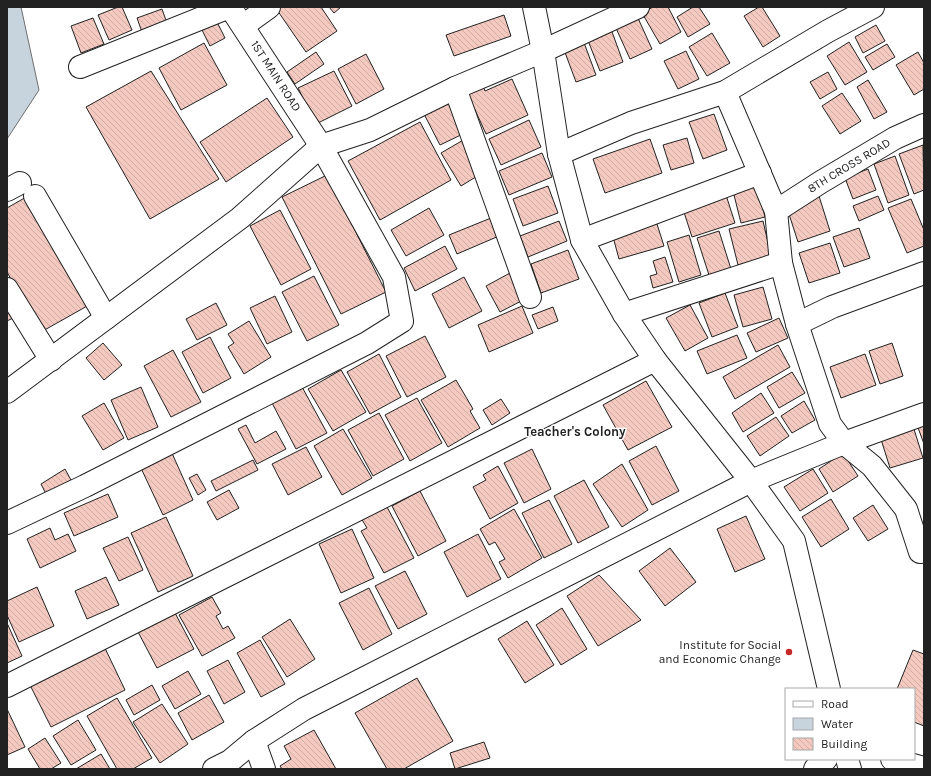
<svg xmlns="http://www.w3.org/2000/svg" width="931" height="776" viewBox="0 0 931 776" font-family="Karla,sans-serif">
<style>
.water{fill:#c7d3dd;stroke:#6f6f6f}
.building{fill:url(#building-back-hatch);stroke:#222}
.lines{fill:none;stroke-linecap:round;stroke-linejoin:round}
.minor-casing{stroke:#222;stroke-width:24}
.minor{stroke:#fff;stroke-width:22}
.poi-dot{fill:#c62828;stroke:#fff;stroke-width:1.5}
.labels{text-anchor:middle;stroke-width:3;stroke-linejoin:round;paint-order:stroke}
.street-label{font-size:12px;fill:#222;stroke:#fff}
.poi-label{font-size:12px;fill:#222;stroke:#fff;text-anchor:end}
.neighbourhood-label{font-size:13px;font-weight:bold;fill:#222;stroke:#fff}
</style>
<defs>
<pattern id="building-back-hatch" width="6" height="6" patternUnits="userSpaceOnUse"><rect width="6" height="6" fill="#f3c9c0"/><path d="M-1 5l2 2M0 0l6 6M5-1l2 2" fill="none" stroke="#d0aca5"/></pattern>
</defs>
<rect width="100%" height="100%" fill="#fff"/>
<path class="water" d="M7,7H21L39,90L7,139Z"/>
<g class="building">
<path d="M118,7H122L132,30L109,40L98,15Z"/>
<path d="M275,7H321L337,31L306,52Z"/>
<path d="M329,7H341L334,13Z"/>
<path d="M653,7H668L681,32L660,44L642,13Z"/>
<path d="M693,7H699L710,24L688,37L677,17Z"/>
<path d="M759,7H762L780,36L763,47L744,16Z"/>
<path d="M162,9L168,26L143,35L137,18Z"/>
<path d="M504,15L511,36L454,56L446,35Z"/>
<path d="M637,16L652,49L630,59L615,26Z"/>
<path d="M93,18L104,44L81,53L71,26Z"/>
<path d="M215,18L225,38L210,46L200,26Z"/>
<path d="M876,25L885,41L863,53L855,37Z"/>
<path d="M611,29L623,62L600,71L587,38Z"/>
<path d="M712,33L730,63L707,76L689,47Z"/>
<path d="M583,40L596,75L576,82L563,47Z"/>
<path d="M849,42L867,72L845,85L827,56Z"/>
<path d="M204,43L227,85L181,110L159,68Z"/>
<path d="M887,44L895,57L873,70L865,57Z"/>
<path d="M686,51L699,79L678,89L664,61Z"/>
<path d="M316,52L324,64L295,84L287,72Z"/>
<path d="M918,52L924,63V89L914,95L896,65Z"/>
<path d="M366,54L384,89L356,104L338,69Z"/>
<path d="M151,71L219,179L150,219L86,107Z"/>
<path d="M334,71L352,106L316,124L298,88Z"/>
<path d="M828,72L837,89L820,99L810,82Z"/>
<path d="M512,79L528,115L486,134L465,88L481,81L485,91Z"/>
<path d="M868,80L887,112L874,119L857,87Z"/>
<path d="M842,93L861,121L840,134L822,106Z"/>
<path d="M267,98L293,137L226,182L200,142Z"/>
<path d="M452,101L467,132L440,145L424,114Z"/>
<path d="M714,114L727,150L703,159L689,122Z"/>
<path d="M529,120L541,147L501,165L489,139Z"/>
<path d="M420,122L451,180L380,220L348,161Z"/>
<path d="M687,138L694,163L671,170L663,145Z"/>
<path d="M465,139L479,175L461,186L441,153Z"/>
<path d="M650,139L662,173L605,193L593,159Z"/>
<path d="M923,145L924,190L914,194L899,154Z"/>
<path d="M542,153L552,177L509,195L499,171Z"/>
<path d="M895,156L909,195L888,203L874,164Z"/>
<path d="M868,169L876,190L853,199L845,178Z"/>
<path d="M327,175L386,292L341,314L282,197Z"/>
<path d="M757,185L765,217L741,223L733,191Z"/>
<path d="M548,186L558,213L523,226L513,199Z"/>
<path d="M725,192L735,223L692,237L682,206Z"/>
<path d="M28,196L89,305L41,332L7,272V208Z"/>
<path d="M819,196L830,231L798,242L788,211L804,206L803,201Z"/>
<path d="M878,196L884,210L859,221L853,206Z"/>
<path d="M911,199L924,230V246L907,253L888,208Z"/>
<path d="M429,208L444,235L406,256L391,230Z"/>
<path d="M280,210L311,269L281,285L250,226Z"/>
<path d="M491,218L499,236L457,254L449,235Z"/>
<path d="M559,221L567,241L528,257L520,236Z"/>
<path d="M656,221L664,246L619,259L612,233Z"/>
<path d="M763,221L771,256L738,265L729,229Z"/>
<path d="M859,228L870,258L844,267L833,237Z"/>
<path d="M719,231L731,269L709,275L697,238Z"/>
<path d="M689,235L701,275L679,282L667,242Z"/>
<path d="M830,243L840,273L809,283L799,253Z"/>
<path d="M445,246L457,269L415,291L404,268Z"/>
<path d="M568,250L579,279L541,293L531,264Z"/>
<path d="M665,257L673,282L653,288L650,276L657,274L653,261Z"/>
<path d="M510,273L525,299L500,312L486,286Z"/>
<path d="M314,276L339,325L307,341L282,292Z"/>
<path d="M464,277L482,311L449,328L432,294Z"/>
<path d="M763,287L772,319L743,327L734,295Z"/>
<path d="M725,293L738,327L712,337L699,303Z"/>
<path d="M275,296L292,332L267,344L250,308Z"/>
<path d="M216,303L227,325L197,340L186,319Z"/>
<path d="M690,305L708,338L685,351L666,318Z"/>
<path d="M7,306L13,318L7,321Z"/>
<path d="M522,306L533,333L489,352L478,325Z"/>
<path d="M553,307L558,321L538,329L532,315Z"/>
<path d="M779,318L788,338L756,352L747,333Z"/>
<path d="M249,321L271,357L244,374L228,347L234,343L228,334Z"/>
<path d="M737,335L747,358L707,374L697,351Z"/>
<path d="M425,336L446,377L407,397L386,356Z"/>
<path d="M210,337L231,378L203,393L182,352Z"/>
<path d="M103,343L122,365L104,380L86,358Z"/>
<path d="M892,343L903,376L880,384L869,351Z"/>
<path d="M778,345L790,367L735,399L723,377Z"/>
<path d="M173,350L201,402L171,417L144,366Z"/>
<path d="M379,354L401,397L370,414L347,372Z"/>
<path d="M865,354L876,385L841,398L830,367Z"/>
<path d="M341,370L366,412L333,431L308,389Z"/>
<path d="M792,372L805,393L779,408L767,387Z"/>
<path d="M456,380L473,409L470,411L480,428L448,447L421,400Z"/>
<path d="M646,381L672,427L628,450L603,405Z"/>
<path d="M301,385L327,433L296,449L271,401Z"/>
<path d="M141,387L158,427L128,440L111,400Z"/>
<path d="M761,393L774,413L743,432L732,413Z"/>
<path d="M417,398L442,443L410,461L385,415Z"/>
<path d="M501,399L510,413L492,425L483,410Z"/>
<path d="M804,401L815,420L792,433L781,416Z"/>
<path d="M104,403L124,438L103,450L82,416Z"/>
<path d="M379,413L404,459L373,476L348,430Z"/>
<path d="M776,417L789,436L760,456L747,436Z"/>
<path d="M924,423V444L917,425Z"/>
<path d="M246,425L255,443L276,431L286,449L257,464L238,429Z"/>
<path d="M913,426L923,458L890,468L880,436Z"/>
<path d="M343,429L372,478L342,495L314,446Z"/>
<path d="M656,446L679,491L652,505L629,461Z"/>
<path d="M306,447L322,477L288,495L272,464Z"/>
<path d="M532,449L551,489L524,503L504,463Z"/>
<path d="M171,451L193,500L163,515L140,466Z"/>
<path d="M843,453L858,476L833,492L819,469Z"/>
<path d="M253,460L258,470L216,491L211,481Z"/>
<path d="M622,464L648,510L622,527L593,484Z"/>
<path d="M498,466L518,503L490,519L473,487L486,480L483,475Z"/>
<path d="M65,469L71,480L46,494L41,484Z"/>
<path d="M813,469L828,493L800,511L784,487Z"/>
<path d="M197,474L206,490L198,495L189,478Z"/>
<path d="M584,480L609,527L578,543L554,496Z"/>
<path d="M229,490L239,508L217,520L207,502Z"/>
<path d="M420,491L446,541L418,556L392,506Z"/>
<path d="M108,494L118,517L74,536L64,513Z"/>
<path d="M831,499L849,529L821,547L802,517Z"/>
<path d="M549,500L572,544L544,558L522,513Z"/>
<path d="M386,505L414,558L384,573L361,531L367,528L361,518Z"/>
<path d="M873,505L888,529L868,541L853,518Z"/>
<path d="M514,509L542,558L508,578L499,562L505,559L495,542L489,545L480,529Z"/>
<path d="M746,516L765,559L735,572L717,529Z"/>
<path d="M166,517L193,576L158,592L131,533Z"/>
<path d="M50,528L55,540L68,534L76,551L40,568L27,539Z"/>
<path d="M352,529L374,578L341,593L319,544Z"/>
<path d="M478,534L501,579L467,597L444,552Z"/>
<path d="M128,537L143,570L119,581L103,548Z"/>
<path d="M670,548L696,582L665,606L639,571Z"/>
<path d="M405,571L427,614L398,629L375,586Z"/>
<path d="M599,575L641,620L598,646L567,596Z"/>
<path d="M106,577L119,605L87,619L75,591Z"/>
<path d="M37,587L54,626L19,642L7,615V601Z"/>
<path d="M369,588L392,634L363,650L339,603Z"/>
<path d="M212,597L221,613L216,616L223,629L228,626L235,638L202,656L179,615Z"/>
<path d="M562,608L587,649L561,665L536,625Z"/>
<path d="M174,611L194,649L157,668L137,630Z"/>
<path d="M290,619L315,659L287,677L262,637Z"/>
<path d="M527,621L554,665L525,683L498,639Z"/>
<path d="M7,623L22,656L7,663Z"/>
<path d="M260,640L285,684L261,697L237,653Z"/>
<path d="M103,644L125,690L51,727L28,681Z"/>
<path d="M913,650L924,654V726L914,722V689H897Z"/>
<path d="M228,660L245,692L224,704L207,671Z"/>
<path d="M188,671L201,694L175,709L162,686Z"/>
<path d="M417,678L453,741L404,769H387L355,713Z"/>
<path d="M152,685L160,700L134,715L126,700Z"/>
<path d="M209,695L224,722L192,740L178,713Z"/>
<path d="M117,698L152,758L133,769H117L87,716Z"/>
<path d="M162,704L188,744L160,763L133,722Z"/>
<path d="M7,709L25,747L7,755Z"/>
<path d="M78,720L96,750L71,765L53,736Z"/>
<path d="M314,730L336,769H282L280,766L291,759L284,746Z"/>
<path d="M45,738L61,763L51,769H40L28,749Z"/>
<path d="M484,742L490,758L455,769L450,753Z"/>
<path d="M101,754L110,769H76Z"/>
</g>
<g class="lines">
<g class="minor-casing">
<g id="minor">
<path d="M534,7L543,51L559,154"/>
<path d="M243,26L269,7"/>
<path d="M80,67L229,7"/>
<path d="M455,88L530,297"/>
<path d="M725,92L776,211L781,263L797,324L830,424L844,443L872,466L906,509L920,552L924,551"/>
<path d="M7,190L20,183"/>
<path d="M35,196L106,318"/>
<path id="s1" d="M776,211L821,182L895,138L924,125"/>
<path d="M582,240L760,173"/>
<path d="M7,289L51,360"/>
<path d="M624,314L781,263"/>
<path d="M797,324L832,307L924,273"/>
<path d="M7,392L240,218L321,146L370,130L455,88L543,51L638,7"/>
<path d="M7,523L85,486L367,343L402,321L394,277L321,146L232,10L231,7"/>
<path d="M7,686L655,360"/>
<path d="M829,689L794,541L751,481L655,360L624,314L582,240L559,154L631,123L725,92L828,31L873,7"/>
<path d="M254,741L264,769"/>
<path d="M847,759L850,769"/>
<path d="M892,759L924,768"/>
<path d="M214,769L230,761L254,741L304,709L751,481L844,443L924,414"/>
<path d="M815,769L826,759"/>
</g>
</g>
<use href="#minor" class="minor"/>
</g>
<circle class="poi-dot" cx="789" cy="652" r="4"/>
<g class="labels">
<g class="street-label">
<text transform="translate(276 76) rotate(57)" y="4">1ST MAIN ROAD</text>
<text dy="4" stroke="none"><textPath href="#s1" startOffset="86">8TH CROSS ROAD</textPath></text>
</g>
<g class="poi-label">
<text x="781" y="649">Institute for Social<tspan x="781" dy="14">and Economic Change</tspan></text>
</g>
<g class="neighbourhood-label">
<text x="575" y="436">Teacher's Colony</text>
</g>
</g>
<rect width="931" height="776" fill="none" stroke="#222222" stroke-width="16"/>
<rect x="785" y="688" width="130" height="72" fill="#ffffff" stroke="#a7a7a7"/>
<rect x="793" y="701" width="20" height="6" fill="#ffffff" stroke="#a7a7a7"/>
<text x="821" y="708" font-size="12" fill="#222222">Road</text>
<rect x="793" y="718" width="20" height="12" fill="#c7d3dd" stroke="#a7a7a7"/>
<text x="821" y="728" font-size="12" fill="#222222">Water</text>
<rect x="793" y="738" width="20" height="12" fill="url(#building-back-hatch)" stroke="#a7a7a7"/>
<text x="821" y="748" font-size="12" fill="#222222">Building</text>
</svg>
